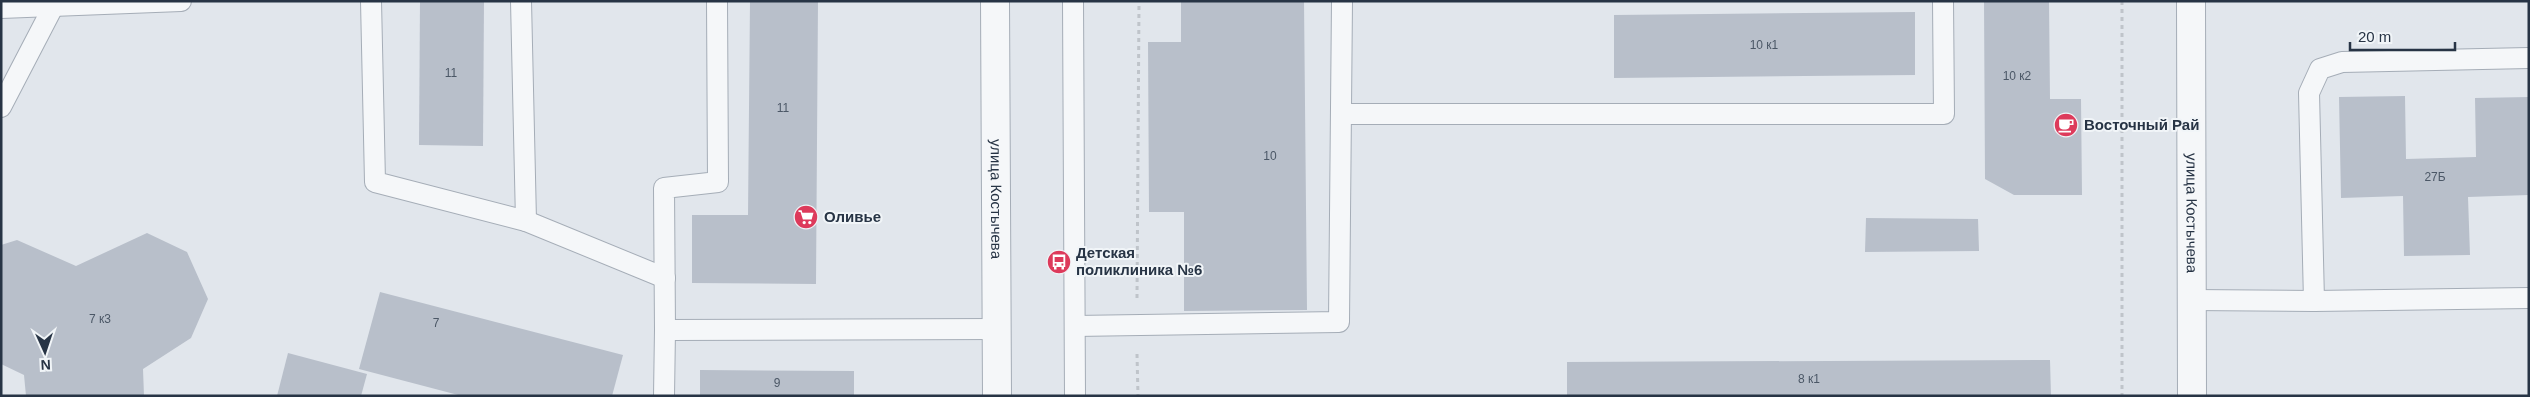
<svg xmlns="http://www.w3.org/2000/svg" width="2530" height="397" viewBox="0 0 2530 397" font-family="Arial,sans-serif">
<style>
.building{fill:#b8bfca}
.lines{fill:none;stroke-linecap:round;stroke-linejoin:round}
.service-casing{stroke:#a5adb7;stroke-width:22}
.minor-casing{stroke:#a5adb7;stroke-width:30}
.path{stroke:#bfc4ca;stroke-width:3;stroke-dasharray:4 4;stroke-linecap:butt}
.service{stroke:#f5f7f9;stroke-width:20}
.minor{stroke:#f5f7f9;stroke-width:28}
.labels{text-anchor:middle;stroke-width:4;stroke-linejoin:round;paint-order:stroke}
.number-label{font-size:12px;fill:#4b5766}
.poi-label{font-size:15px;font-weight:bold;fill:#273445;stroke:#f1f5f8;text-anchor:start}
.street-label{font-size:15px;fill:#273445;stroke:#f1f5f8}
</style>
<rect width="100%" height="100%" fill="#e1e6ec"/>
<g class="building">
<path d="M420,1H484L483,146L419,145Z"/>
<path d="M750,1H818L816,284L692,283V215H748Z"/>
<path d="M1181,1H1304L1307,310L1184,311V212H1149L1148,42H1181Z"/>
<path d="M1984,1H2049L2050,99H2081L2082,195H2014L1985,179Z"/>
<path d="M1915,12V75L1614,78V15Z"/>
<path d="M2405,96L2406,159L2476,157L2475,98L2529,97V195L2468,197L2470,255L2404,256L2403,196L2341,198L2339,97Z"/>
<path d="M1866,218L1978,219L1979,251L1865,252Z"/>
<path d="M147,233L187,252L208,299L191,338L143,369L144,396H26L24,375L1,364V245L17,240L76,266Z"/>
<path d="M380,292L623,355L612,396H462L359,369Z"/>
<path d="M288,353L367,374L361,396H277Z"/>
<path d="M2050,360L2051,396H1567V362Z"/>
<path d="M700,370L854,371V396H700Z"/>
</g>
<g class="lines">
<g class="service-casing">
<g id="service">
<path d="M371,1L375,182L526,221L521,1"/>
<path d="M1073,1L1075,396"/>
<path d="M1,8L181,1"/>
<path d="M1,107L53,7"/>
<path d="M1342,114H1944L1943,1"/>
<path d="M526,221L665,278"/>
<path d="M2192,300L2314,301L2529,298"/>
<path d="M2314,301L2309,93L2320,69L2342,62L2529,58"/>
<path d="M1075,326L1339,322L1342,1"/>
<path d="M665,330L664,188L718,182L717,1"/>
<path d="M664,396L665,330L997,329"/>
</g>
</g>
<g class="minor-casing">
<g id="minor">
<path id="s1" d="M995,1L997,396"/>
<path id="s2" d="M2191,1L2192,396"/>
</g>
</g>
<g class="path">
<path d="M2122,1V396"/>
<path d="M1137,298L1139,1"/>
<path d="M1137,354L1138,396"/>
</g>
<use href="#service" class="service"/>
<use href="#minor" class="minor"/>
</g>
<defs>
<g id="cafe-disc" transform="scale(1.25)"><circle r="9.5" fill="#dd3a5b" stroke="#f1f5f8"/><path d="M-5.5-4.5H6V0H3Q3 3.5 0 3.5H-2.5Q-5.5 3.5-5.5 0ZM3-3.2v2h1.7v-2ZM-6 4.5H4V6H-6Z" fill="#fff"/></g>
<g id="supermarket-disc" transform="scale(1.25)"><circle r="9.5" fill="#dd3a5b" stroke="#f1f5f8"/><path d="M-6-5.5h2.5l.6 2H6L4.5 2H-2.5L-4.4-4H-6ZM-1.5 3.2a1.3 1.3 0 1 0 .1 0ZM3 3.2a1.3 1.3 0 1 0 .1 0Z" fill="#fff"/></g>
<g id="bus-disc" transform="scale(1.25)"><circle r="9.5" fill="#dd3a5b" stroke="#f1f5f8"/><path d="M-5-6H5V4H4V6H2V4H-2V6H-4V4H-5ZM-3.5-4V0h7V-4ZM-3.5 1.2v1.5H-2V1.2ZM2 1.2v1.5H3.5V1.2Z" fill="#fff"/></g>
</defs>
<g fill-rule="evenodd">
<use href="#cafe-disc" x="2066" y="125"/>
<use href="#supermarket-disc" x="806" y="217"/>
<use href="#bus-disc" x="1059" y="262"/>
</g>
<g class="labels">
<g class="number-label">
<text x="1764" y="49">10 к1</text>
<text x="451" y="77">11</text>
<text x="2017" y="80">10 к2</text>
<text x="783" y="112">11</text>
<text x="1270" y="160">10</text>
<text x="2435" y="181">27Б</text>
<text x="100" y="323">7 к3</text>
<text x="436" y="327">7</text>
<text x="1809" y="383">8 к1</text>
<text x="777" y="387">9</text>
</g>
<g class="poi-label">
<text x="2084" y="130">Восточный Рай</text>
<text x="824" y="222">Оливье</text>
<text x="1076" y="258">Детская<tspan x="1076" dy="17">поликлиника №6</tspan></text>
</g>
<g class="street-label">
<text dy="5" stroke="none"><textPath href="#s1" startOffset="198">улица Костычева</textPath></text>
<text dy="5" stroke="none"><textPath href="#s2" startOffset="212">улица Костычева</textPath></text>
</g>
</g>
<rect width="2530" height="397" fill="none" stroke="#273445" stroke-width="5"/>
<g transform="translate(45 352) rotate(177)" stroke="#f1f5f8" stroke-width="4" paint-order="stroke">
<path d="M0-4L9 19L0 12L-9 19Z" fill="#273445"/>
<text y="-8" font-size="14" font-weight="bold" text-anchor="middle" fill="#273445">N</text>
</g>
<path d="M2350 42v8h105v-8" fill="none" stroke="#273445" stroke-width="2.5"/>
<text x="2358" y="42" font-size="15" fill="#273445" stroke="#f1f5f8" stroke-width="4" paint-order="stroke">20 m</text>
</svg>
